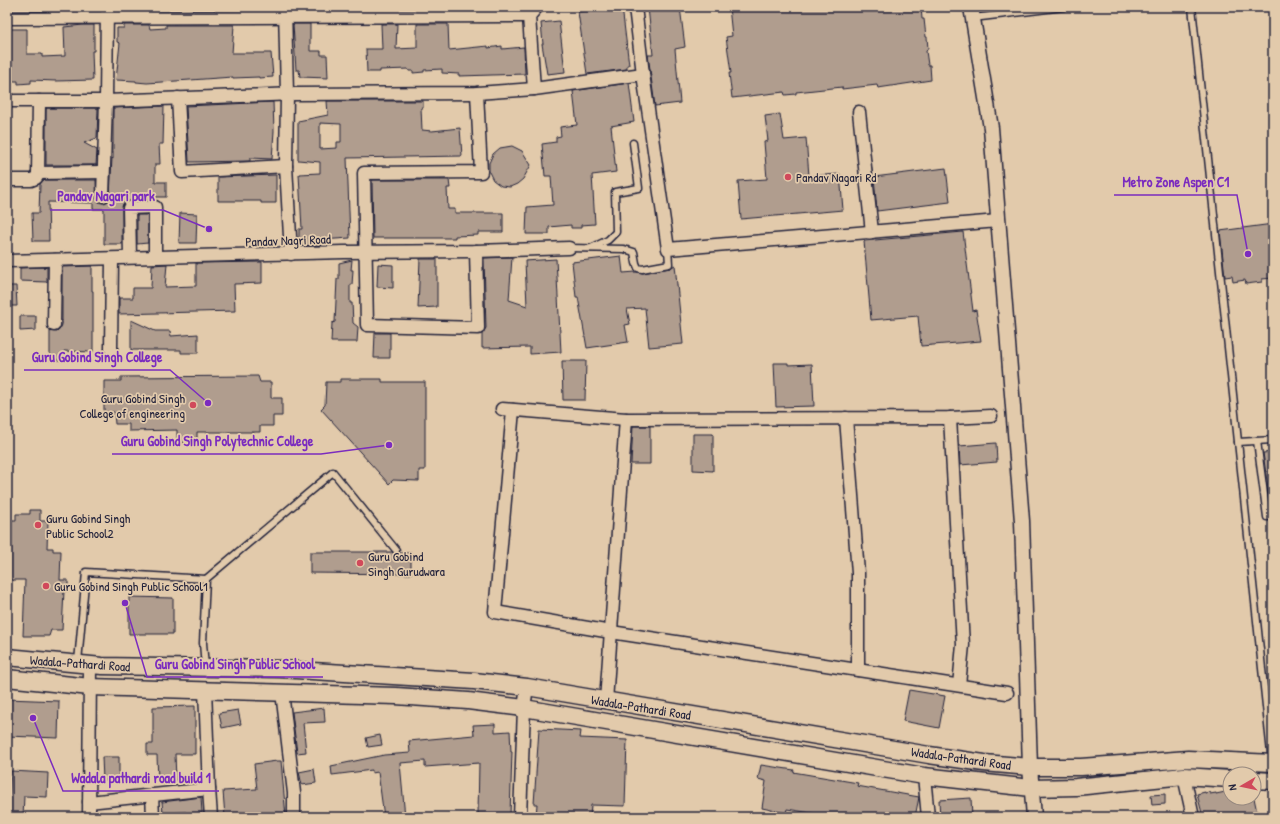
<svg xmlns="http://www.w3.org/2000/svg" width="1280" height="824" viewBox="0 0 1280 824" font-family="'Patrick Hand',sans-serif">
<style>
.building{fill:#b09d8e;stroke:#22223b;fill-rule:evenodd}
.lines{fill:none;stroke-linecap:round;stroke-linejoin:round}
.service-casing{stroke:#22223b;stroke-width:9}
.minor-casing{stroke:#22223b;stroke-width:15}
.tertiary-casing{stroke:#22223b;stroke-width:17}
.secondary-casing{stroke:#22223b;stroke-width:19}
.service{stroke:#e2caab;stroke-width:6}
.minor{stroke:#e2caab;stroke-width:12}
.tertiary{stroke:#e2caab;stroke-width:14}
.secondary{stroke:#e2caab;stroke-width:16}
.poi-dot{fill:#d1495b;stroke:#e2caab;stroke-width:1.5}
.labels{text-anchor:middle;stroke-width:3.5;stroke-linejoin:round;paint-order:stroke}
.poi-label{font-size:13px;fill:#22223b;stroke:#e2caab;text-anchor:start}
.street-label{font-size:13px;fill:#22223b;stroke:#e2caab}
.leader{fill:none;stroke:#7b2cbf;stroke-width:1.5}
.callout-dot{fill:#7b2cbf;stroke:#e2caab;stroke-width:1.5}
.callout-label{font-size:14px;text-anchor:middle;font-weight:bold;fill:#7b2cbf;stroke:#e2caab;stroke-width:3.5;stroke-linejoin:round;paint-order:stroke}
</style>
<rect width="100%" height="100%" fill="#e2caab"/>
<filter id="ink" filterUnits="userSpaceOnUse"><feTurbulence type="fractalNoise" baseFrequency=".025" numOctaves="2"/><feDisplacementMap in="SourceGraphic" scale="8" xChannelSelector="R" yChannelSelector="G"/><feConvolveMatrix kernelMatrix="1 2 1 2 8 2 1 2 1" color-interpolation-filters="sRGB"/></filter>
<g filter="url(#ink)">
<g class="building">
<path d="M622,7L629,65H627V69L587,74L578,12Z"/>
<path d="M648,7H680L685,47L675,49L680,103L655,106L648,55H653Z"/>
<path d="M729,7H921L922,19H924L926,37H927L928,49L926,51L928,65H930L931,80L878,88L877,85L842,89V87L796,92V94L785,95L784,92L732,98L729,73H731L726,37L732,36Z"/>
<path d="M559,21L565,72L547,74L542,44H543L541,23Z"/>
<path d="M293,24H310V51H321V55H327L328,78L300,77L299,70H296Z"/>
<path d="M381,24H397L396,49L417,48V24H448L449,50L488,46V48L502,46V49L524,47L525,74L459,76V74L442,73V69L424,70V72L413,73V71H409L408,69L380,70V72H367L366,49H382Z"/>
<path d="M83,25H94V51H92L93,80L56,81L31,80V83L18,84V81H7V29H27V54H42V57L65,56L64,27Z"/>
<path d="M124,25H149L150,29L166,28V25H234L232,53H271L273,77L259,78V77L233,78V77L147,83L136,82V81L116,80L120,43L117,42V28H124Z"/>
<path d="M629,83L634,122L611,126L616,172L592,175L595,224L581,225V228H571V225L549,227V234H526L527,207L553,205L551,176H545L542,144L556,142V137L561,136L560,127L577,125L573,91Z"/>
<path d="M327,101H423V108H421L422,130L432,131L460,128L462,156L347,158L350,238L321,240V245L299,246V229H302L299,174L320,173V162L298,160V121L328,115ZM320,123L341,124V142H337V148L320,149Z"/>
<path d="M273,102L274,131L272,159L250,158V161L189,162L186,106Z"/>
<path d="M164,106L163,144H159L160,164H155V182H166V197H150V200L128,201L123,204L122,208V244H104V209H93V203L48,202L49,241H33L32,213H39L40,184L43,180H96L97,200L103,203L109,200L110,196L112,158L113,159V108Z"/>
<path d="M46,108H98L97,138L84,143L97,150L96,165H46Z"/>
<path d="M780,114L784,140L806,138L809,176L840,174L843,210L741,219L738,181L767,179L764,142L768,141L765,116Z"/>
<path d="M512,146L522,151L531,165L523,179L517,184L510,187L501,186L493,180L489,172V163L493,154L500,148Z"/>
<path d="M946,168L950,202L877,211L874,177Z"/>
<path d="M276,175V203H261V201H218V177Z"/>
<path d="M372,180H449L450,188H447L448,209H455V213H503V232H478V235L455,236V238H373Z"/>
<path d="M180,213L197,214L196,243H179Z"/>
<path d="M137,215H148V243L137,244Z"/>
<path d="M1273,224V278L1262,279V282L1246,284L1245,280L1233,282L1232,276L1225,277L1220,231Z"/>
<path d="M963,232L973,311L976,310L981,341L921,346L918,316L871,320L864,241Z"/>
<path d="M621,256L623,273L636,272L643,273L670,268L675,265L683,344L649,347L645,308L627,309L630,324L625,325L628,342L587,348L578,297H576L572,262Z"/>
<path d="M512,257L509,300L527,306L525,261L556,259L561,352L530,354V347L482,348V334L486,328L484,258Z"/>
<path d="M420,259H437V307L418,308Z"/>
<path d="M352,260L351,270H353L352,285H350V303H352L353,323L358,327L357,342H331L332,323L335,322L337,279H339V263Z"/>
<path d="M262,262V283L234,284L235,311L119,314V298H133V288H151L152,265L167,264L165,287L196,286V263Z"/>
<path d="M378,264L393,265V288L377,287Z"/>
<path d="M92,266V291H93V352L64,351V360H50V331L57,332L60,329L62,325V267Z"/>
<path d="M47,267V282L20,281V268Z"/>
<path d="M7,286H16L17,306H7Z"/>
<path d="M20,316H36V330L20,331Z"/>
<path d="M131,320L155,331H170L171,336L198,334V353H181V350H131Z"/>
<path d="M375,333H390V358H374Z"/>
<path d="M562,361H586L585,400H563Z"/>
<path d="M774,363H788V365L812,364L814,406L776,407Z"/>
<path d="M258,376L260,382H271V398H282V416H273V426H260V432H197V443H177V430L129,431V424H115L114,412L104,413V381H121V377Z"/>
<path d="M340,379H382V382H425V470H419V481L393,480L389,484L321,409L325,405L326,382H340Z"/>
<path d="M633,426H650V464H631Z"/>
<path d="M693,434H713V471L693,470Z"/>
<path d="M996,443L997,462L960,465L959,446Z"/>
<path d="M1273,452V502H1270L1263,453Z"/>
<path d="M30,510H40V521H48L47,548H53V551H61L60,580H68V591H64L62,630H51L49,636H23L25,580H7V520H16V514H30Z"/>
<path d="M310,552H392L396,554L400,553H411V574L310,573Z"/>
<path d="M129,597L173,598V634H129Z"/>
<path d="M909,690L945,696L939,728L903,721Z"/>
<path d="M7,699L59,701L58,738L7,736Z"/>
<path d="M195,706V754H175L176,780L158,781L157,755H147V744H153V707Z"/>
<path d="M324,708L325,722L303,723L306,752L297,753L292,712Z"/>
<path d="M238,710L241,724L222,728L219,713Z"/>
<path d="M495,724V732L510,731L511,752H512L510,815L478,814L479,763L425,767V761L400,763L405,817H384L378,772L372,773V770L332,775L331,766L384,755L410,753L409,741L474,735L473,725Z"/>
<path d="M539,729L581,731L580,738L627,740L625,806L591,805L590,817H536L537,804H534Z"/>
<path d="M380,735L382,745L368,747L366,738Z"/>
<path d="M102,757H119V780H103Z"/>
<path d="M277,761H281L286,817H225L223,791L257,789L254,764Z"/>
<path d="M761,765L794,770L793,772L858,783L857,786L919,797L915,817H835L787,809L786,813L762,808L766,781L758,779Z"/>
<path d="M314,769L316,783L302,785L299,772Z"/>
<path d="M11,771L48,773L47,797L24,796L23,817H7V801H9Z"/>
<path d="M1230,791V798H1254L1258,817H1203L1197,794L1205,792V793L1209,792L1210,794L1216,793V794Z"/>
<path d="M1165,794V804L1152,805L1151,795Z"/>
<path d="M201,797L202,813L186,814V812L163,813L162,802Z"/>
<path d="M971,798L972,817H940L939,800Z"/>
</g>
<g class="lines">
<g class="service-casing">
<g id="service">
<path d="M1192,7L1272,763"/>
<path d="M973,18L1064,7"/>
<path d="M569,248L624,249L634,252L636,263L638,268L642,269L669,264L668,249"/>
<path d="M591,248L608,240L616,232L615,192L639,188L633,143"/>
<path d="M1257,441L1267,517H1273"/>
<path d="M1238,442L1273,440"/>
<path d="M78,662L86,572L206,579"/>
<path d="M205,667L203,643L206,579L333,472L396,550"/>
</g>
</g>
<g class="minor-casing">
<g id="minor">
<path d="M285,7L287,94L286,166L291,254"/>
<path d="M635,7L643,74L668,249L998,221"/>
<path d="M7,18L529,16"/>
<path d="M534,89L529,16L537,7"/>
<path d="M178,98L182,172L286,166"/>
<path d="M7,101H106L296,94L477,93L534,89L643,74"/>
<path d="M859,112L872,232"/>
<path d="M38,173L103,172"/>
<path d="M7,180H31L36,178L38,175L39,101"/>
<path d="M103,196L106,101L107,7"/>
<path d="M476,251L478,328L367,325L364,173L481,172L477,93"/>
<path d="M130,257L129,208L155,207V257"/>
<path d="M7,261L344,252L476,251L569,248"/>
<path d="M54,325L55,260"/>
<path d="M111,350L112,259"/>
<path d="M502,409L626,419L950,418L991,416"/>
<path d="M513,410L495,612L611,632L1007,693"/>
<path d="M846,418L858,573V670"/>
<path d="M950,418L963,645L959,685"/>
<path d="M205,690L209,789L211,817"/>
<path d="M282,692L294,793V817"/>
<path d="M606,701L626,419"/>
<path d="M924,776L928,817"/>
<path d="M1184,776L1193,817"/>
<path d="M152,795L153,817"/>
<path d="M89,802L209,789"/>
<path d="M89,817L90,665"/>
<path d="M520,817L524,708L527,687"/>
</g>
</g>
<g class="tertiary-casing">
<path id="tertiary" d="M971,7L991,128L1022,521L1030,767L1034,817"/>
</g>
<g class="secondary-casing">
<g id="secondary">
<path d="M7,657L102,666L280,669L474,681L527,687L929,755L984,763L1030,767H1081L1188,759L1273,763"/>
<path d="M7,678L90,687L396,696L468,701L524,708L924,776L1031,788L1076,787L1184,776L1230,779"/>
<path d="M1254,780L1273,781"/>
</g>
</g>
<use href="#service" class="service"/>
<use href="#minor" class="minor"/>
<use href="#tertiary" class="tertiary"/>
<use href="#secondary" class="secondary"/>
</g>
</g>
<g class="poi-dot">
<circle cx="788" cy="177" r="4"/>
<circle cx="193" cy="405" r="4"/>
<circle cx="38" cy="525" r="4"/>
<circle cx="360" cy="563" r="4"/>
<circle cx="46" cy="586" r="4"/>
</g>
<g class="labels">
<g class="poi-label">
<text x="796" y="182">Pandav Nagari Rd</text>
<text x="185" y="403" text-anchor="end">Guru Gobind Singh<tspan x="185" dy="15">College of engineering</tspan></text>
<text x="46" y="523">Guru Gobind Singh<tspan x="46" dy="15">Public School2</tspan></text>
<text x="368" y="561">Guru Gobind<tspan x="368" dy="15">Singh Gurudwara</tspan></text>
<text x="54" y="591">Guru Gobind Singh Public School1</text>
</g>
<g class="street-label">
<text transform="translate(288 240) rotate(-2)" y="5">Pandav Nagri Road</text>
<text transform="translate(80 663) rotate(4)" y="5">Wadala-Pathardi Road</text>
<text transform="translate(641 707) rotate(9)" y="5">Wadala-Pathardi Road</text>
<text transform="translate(961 758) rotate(8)" y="5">Wadala-Pathardi Road</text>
</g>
</g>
<path class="leader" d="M1248 254L1237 195H1114M209 229L163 210H50M208 403L170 370H24M389 445L321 454H112M125 603L147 677H323M33 718L63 791H219"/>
<g class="callout-dot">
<circle cx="1248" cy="254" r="4"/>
<circle cx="209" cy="229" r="4"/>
<circle cx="208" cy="403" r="4"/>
<circle cx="389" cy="445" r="4"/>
<circle cx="125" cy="603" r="4"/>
<circle cx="33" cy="718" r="4"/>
</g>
<g class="callout-label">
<text x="1176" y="187">Metro Zone Aspen C1</text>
<text x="106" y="201">Pandav Nagari park</text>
<text x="97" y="362">Guru Gobind Singh College</text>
<text x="217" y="446">Guru Gobind Singh Polytechnic College</text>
<text x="235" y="669">Guru Gobind Singh Public School</text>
<text x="141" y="783">Wadala pathardi road build 1</text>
</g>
<rect width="1280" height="824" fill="none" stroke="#e2caab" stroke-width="24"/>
<rect x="12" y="12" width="1256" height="800" fill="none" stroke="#22223b" stroke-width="1.5" filter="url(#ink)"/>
<g transform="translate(1242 786) rotate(261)"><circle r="19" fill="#e2caab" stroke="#95877e"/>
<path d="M0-3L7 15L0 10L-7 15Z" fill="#d1495b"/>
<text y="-6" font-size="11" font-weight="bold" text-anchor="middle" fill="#22223b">N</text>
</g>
</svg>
